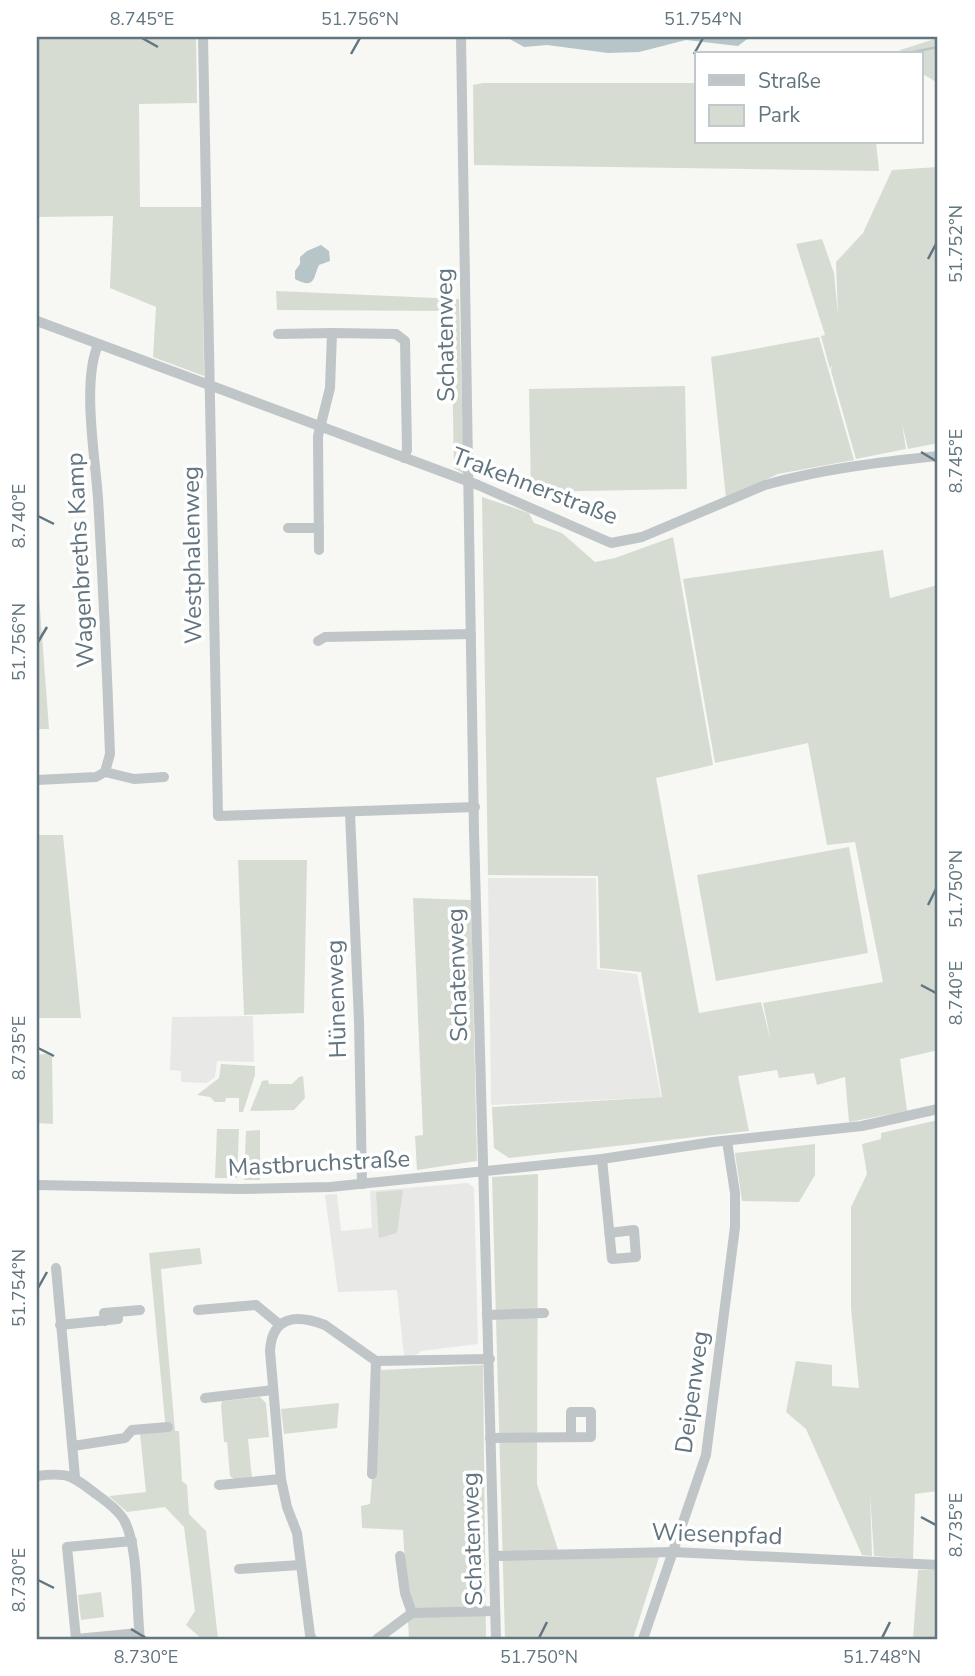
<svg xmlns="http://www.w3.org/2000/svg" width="975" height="1676" viewBox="0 0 975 1676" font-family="'Nunito Sans',sans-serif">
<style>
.built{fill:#e8e8e7}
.green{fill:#d7dcd3}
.water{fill:#b7c5c8}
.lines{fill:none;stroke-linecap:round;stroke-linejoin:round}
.stream{stroke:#b7c5c8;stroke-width:2.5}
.street{stroke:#c0c5c8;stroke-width:10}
.ticks{fill:none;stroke:#62757f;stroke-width:2.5}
.labels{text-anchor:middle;stroke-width:7;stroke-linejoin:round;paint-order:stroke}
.street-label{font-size:24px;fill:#62757f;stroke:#fff}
.neatline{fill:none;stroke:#62757f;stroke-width:2.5}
.ticks-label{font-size:18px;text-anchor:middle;fill:#62757f}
</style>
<rect width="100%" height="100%" fill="#f7f7f4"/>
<g class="built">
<path d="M488,878H596L597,969L637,974L661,1097L491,1105Z"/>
<path d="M253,1016L254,1062L217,1061L215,1077L207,1083L181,1082V1071L170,1070L172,1017Z"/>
<path d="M468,1183L474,1188L478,1344L421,1351L415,1356H404L397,1290L338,1292L325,1195L337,1194L341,1231L372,1228L370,1191Z"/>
</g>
<g class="green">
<path d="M37,37H196L197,103L139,104L140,207H202L204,376L153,357L156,307L110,288L113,216L37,217Z"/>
<path d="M938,38V83L921,73V54H900V50Z"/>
<path d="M483,83H697V142H876L879,171L474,165L473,85Z"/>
<path d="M938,167V443L908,449L902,424L906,449L856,459L831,371L832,365L830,369L821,336L825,335L796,244L822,239L834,273L838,315L836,262L863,233L892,170Z"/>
<path d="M276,291L459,299L464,474L454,468L451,311L277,310Z"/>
<path d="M819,337L854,460L778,474L726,498L711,357Z"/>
<path d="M685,386L687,489L531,492L529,389Z"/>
<path d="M482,497L529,513L534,523L562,533L595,562L615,558L673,537L713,765L656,778L699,1013L761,1002L771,1042L763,1003L883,982L855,842L827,845L808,743L715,763L683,579L883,550L890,598L938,585V1050L900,1059L907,1111L849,1122L845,1077L817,1085L814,1073L779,1078L777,1070L738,1076L749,1131L509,1158L494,1148L492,1107L662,1097L641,972L600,968L598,876L488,875Z"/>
<path d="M37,569L49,729H37Z"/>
<path d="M37,835H63L81,1018H37Z"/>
<path d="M849,847L868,953L716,981L697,875Z"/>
<path d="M238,860H307L304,1013L244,1015Z"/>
<path d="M413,898L471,900L477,1161L417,1170L415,1136L423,1135Z"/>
<path d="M52,1053L53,1124L37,1123V1055Z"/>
<path d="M221,1064L255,1066V1075L243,1112H239V1098H226L225,1102H215L210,1097L197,1095L219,1078Z"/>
<path d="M303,1076L305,1098L294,1110L250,1111L262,1081L268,1080L269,1084H292L299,1077Z"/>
<path d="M938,1120V1491L915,1494L913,1559L874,1556L870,1494L872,1556L862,1555L806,1429L786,1412L796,1361L832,1365V1386L859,1388L851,1308V1207L867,1174L862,1144L881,1139V1133Z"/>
<path d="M217,1129H239L237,1178H215Z"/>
<path d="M260,1130V1180H244L246,1131Z"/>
<path d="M815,1144V1175L799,1202L742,1201L735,1153Z"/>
<path d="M538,1174L537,1484L560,1556L660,1554L633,1639H505L492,1177Z"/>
<path d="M403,1190L397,1233L379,1238L376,1192Z"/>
<path d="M200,1248L202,1264L161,1269L175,1431H179L182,1481L187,1485L189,1514L206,1531L218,1639H202L186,1625L195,1611L184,1527L165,1507L127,1512L109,1496L146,1492L140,1434L166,1431L149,1253Z"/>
<path d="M483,1365L486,1639H409L403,1530L362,1528L361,1506L370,1504L381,1370Z"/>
<path d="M260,1397L266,1403L269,1437L248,1439L252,1478L234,1479L230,1476L227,1442H224L221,1405L222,1401Z"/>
<path d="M339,1403L337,1428L284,1434L281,1409Z"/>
<path d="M918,1570H938V1639H913Z"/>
<path d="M101,1592L104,1617L81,1620L78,1595Z"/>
</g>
<g class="water">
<path d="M506,37H750L738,46L686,40L639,52L608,53L547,45L524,47Z"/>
<path d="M321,245L329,251L330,261L319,265C313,277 316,290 295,279V271L300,264V257L307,251Z"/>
</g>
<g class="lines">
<path class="stream" d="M903,54L938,47"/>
<g class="street">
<path d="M203,37L218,816L475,807"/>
<path d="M461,37L474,832L496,1639"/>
<path d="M37,321L478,485L611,543L642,537L765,485C822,469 880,462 938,456"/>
<path d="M278,334L332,333"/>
<path d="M288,528H319"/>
<path d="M319,550L318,436L330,388L332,333L396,334L405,341L407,450L404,458"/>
<path d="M318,641L325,637L471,634"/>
<path d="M105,772L134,779L164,777"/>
<path d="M37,780L96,777L105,772L110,754C107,669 103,583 98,498C95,457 82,381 98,345"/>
<path d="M350,813L359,1021L362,1184"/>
<path d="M602,1159L612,1259L636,1257L634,1230L609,1233"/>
<path d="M37,1185L240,1189L330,1187L602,1159L713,1142L862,1126L938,1109"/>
<path d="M56,1268L75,1477"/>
<path d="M198,1310L256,1305L279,1324"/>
<path d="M117,1312L140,1310"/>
<path d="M487,1315L544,1313"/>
<path d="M60,1325L118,1319L117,1312L104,1313L105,1321"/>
<path d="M205,1398L273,1390"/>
<path d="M490,1438L591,1437V1412H571V1437"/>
<path d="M73,1446L125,1438L132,1430L168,1427"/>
<path d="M372,1474L376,1361"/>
<path d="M37,1476C67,1472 72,1475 96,1494C106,1501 118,1510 124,1520C139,1547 136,1607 140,1639"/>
<path d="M219,1485L281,1479"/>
<path d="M132,1541L67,1547L76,1639L139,1633"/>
<path d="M400,1556L405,1593L412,1613"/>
<path d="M494,1556L673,1552L938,1565"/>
<path d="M239,1569L300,1565"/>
<path d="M312,1639L310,1635L297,1533L287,1507L281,1479L270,1351C272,1316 296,1314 325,1325L376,1361L490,1359"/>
<path d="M377,1639L412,1613L495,1611"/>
<path d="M643,1639L706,1455L735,1227V1193L727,1141"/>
</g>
</g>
<path class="ticks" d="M142,38L158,47M351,54L360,38M694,54L703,38M928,259L936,244M921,452L936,461M38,516L54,524M38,642L47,627M928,905L936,889M921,985L936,993M38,1048L54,1056M38,1288L47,1272M921,1517L936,1525M38,1580L54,1588M131,1629L146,1638M539,1638L547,1622M882,1638L890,1622"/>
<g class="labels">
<g class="street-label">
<text transform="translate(445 335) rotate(-91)" y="8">Schatenweg</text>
<text transform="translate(535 486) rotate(21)" y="8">Trakehnerstraße</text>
<text transform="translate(192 555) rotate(-91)" y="8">Westphalenweg</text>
<text transform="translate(80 560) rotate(-93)" y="8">Wagenbreths Kamp</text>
<text transform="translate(457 975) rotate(-92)" y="8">Schatenweg</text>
<text transform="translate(336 999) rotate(-92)" y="8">Hünenweg</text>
<text transform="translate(319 1163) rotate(-3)" y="8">Mastbruchstraße</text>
<text transform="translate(692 1392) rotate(-82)" y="8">Deipenweg</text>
<text transform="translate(717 1534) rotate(2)" y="8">Wiesenpfad</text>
<text transform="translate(472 1539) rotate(-92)" y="8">Schatenweg</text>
</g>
</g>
<rect width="975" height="1676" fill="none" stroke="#ffffff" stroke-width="77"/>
<rect x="695" y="52" width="228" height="91" fill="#ffffff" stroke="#c0c8cc" stroke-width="2"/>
<rect x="709" y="75" width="35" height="10" fill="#c0c5c8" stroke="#c0c8cc" stroke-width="2"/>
<text x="758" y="88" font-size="21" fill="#62757f">Straße</text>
<rect x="709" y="105" width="35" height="21" fill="#d7dcd3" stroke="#c0c8cc" stroke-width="2"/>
<text x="758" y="122" font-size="21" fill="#62757f">Park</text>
<rect x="38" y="38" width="898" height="1600" class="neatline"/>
<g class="ticks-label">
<text x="142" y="25">8.745°E</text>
<text x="360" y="25">51.756°N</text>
<text x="703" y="25">51.754°N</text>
<text transform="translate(956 244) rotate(-90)" y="6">51.752°N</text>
<text transform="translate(956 461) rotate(-90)" y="6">8.745°E</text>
<text transform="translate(19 516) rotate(-90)" y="6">8.740°E</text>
<text transform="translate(19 642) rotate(-90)" y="6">51.756°N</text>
<text transform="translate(956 889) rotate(-90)" y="6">51.750°N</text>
<text transform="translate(956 993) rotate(-90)" y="6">8.740°E</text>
<text transform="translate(19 1048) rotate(-90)" y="6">8.735°E</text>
<text transform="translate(19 1288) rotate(-90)" y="6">51.754°N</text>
<text transform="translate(956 1525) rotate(-90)" y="6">8.735°E</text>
<text transform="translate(19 1580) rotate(-90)" y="6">8.730°E</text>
<text x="146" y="1663">8.730°E</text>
<text x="539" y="1663">51.750°N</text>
<text x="882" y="1663">51.748°N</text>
</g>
</svg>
